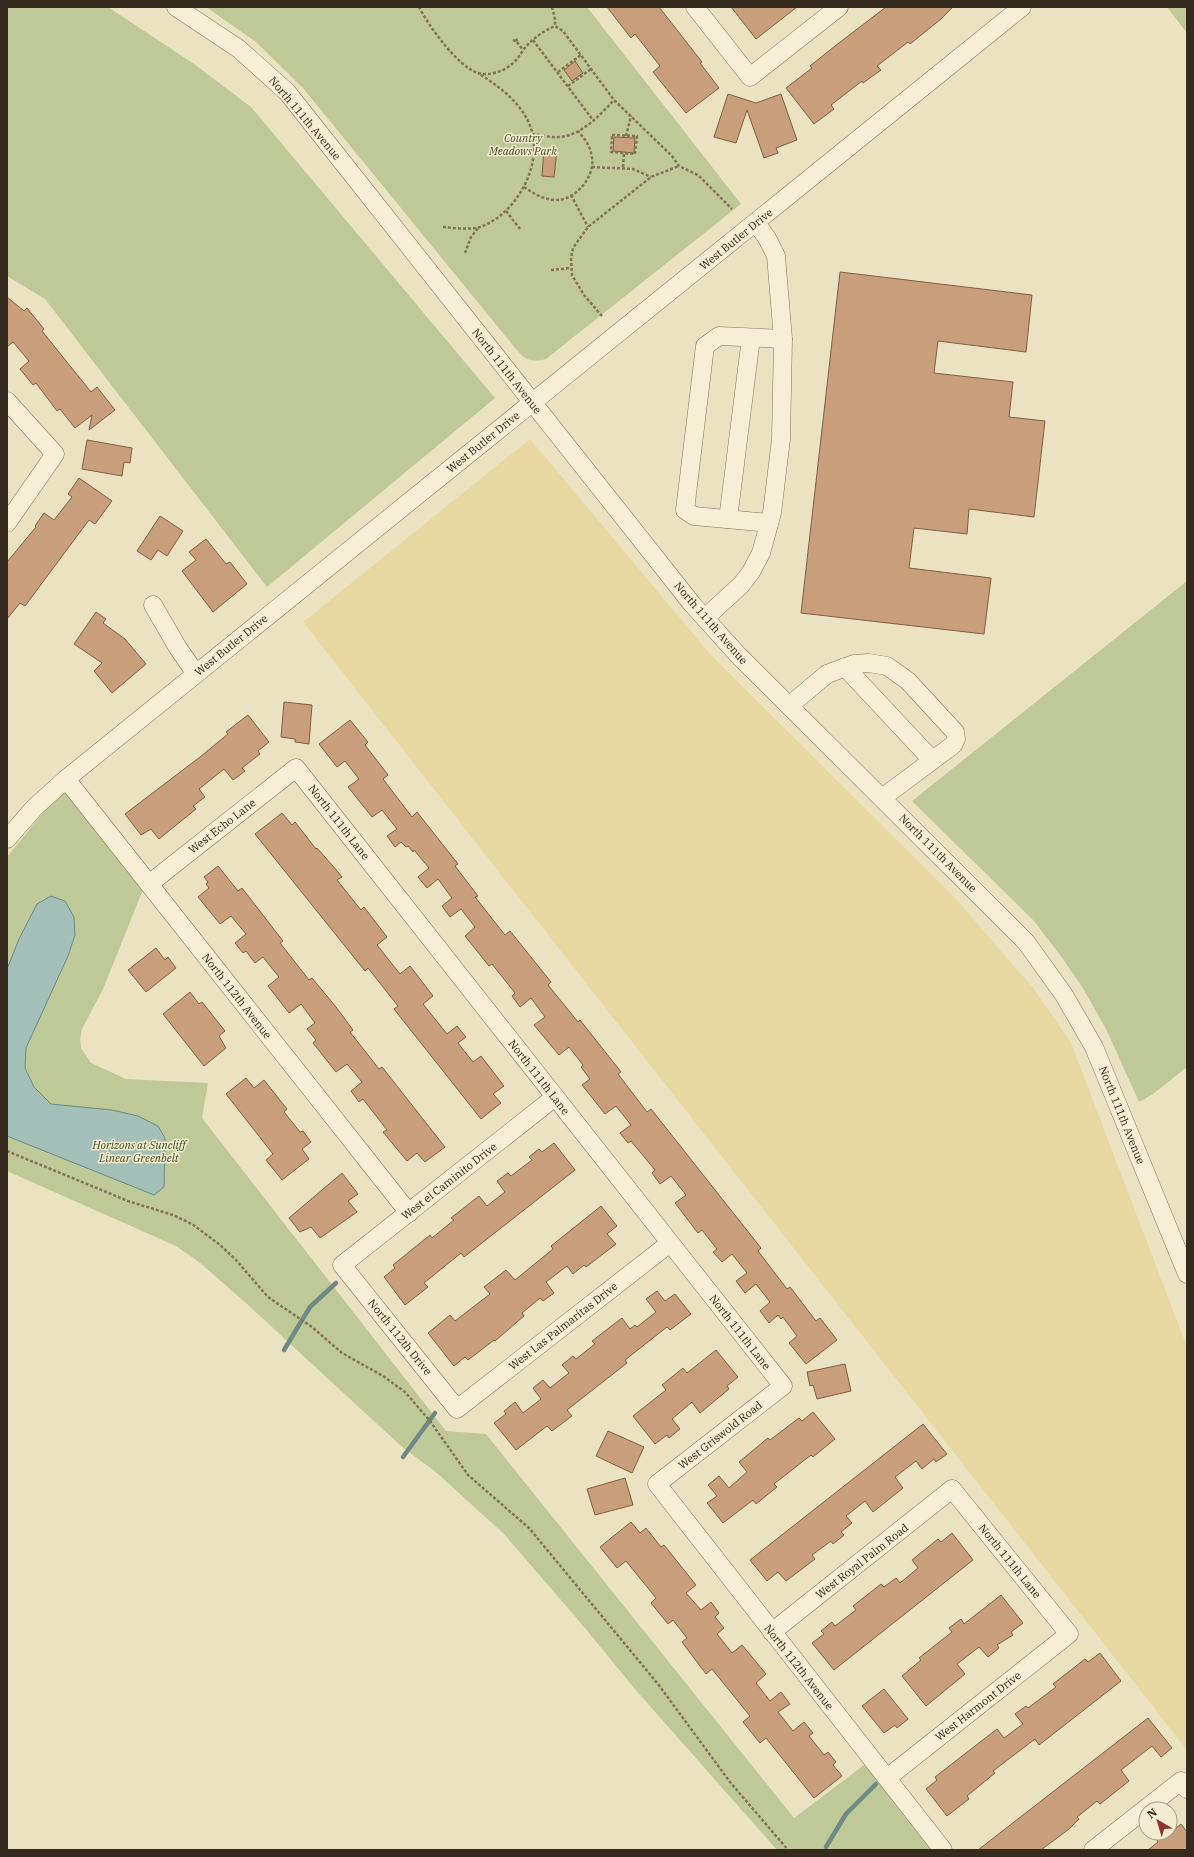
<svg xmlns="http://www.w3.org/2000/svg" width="1194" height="1857" viewBox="0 0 1194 1857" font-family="'IBM Plex Serif',serif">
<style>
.green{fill:#bfc997}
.sand{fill:#e6d8a0}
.water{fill:#a4beb8;stroke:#6c8b86}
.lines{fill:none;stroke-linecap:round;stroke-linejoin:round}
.stream{stroke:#6c8b86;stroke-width:4.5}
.building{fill:#c89f7a;stroke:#825f41}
.minor-casing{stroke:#84735a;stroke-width:19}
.path{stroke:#84735a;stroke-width:2.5;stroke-dasharray:3 2;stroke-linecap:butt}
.minor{stroke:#f7efd5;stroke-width:18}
.labels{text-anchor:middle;stroke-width:3;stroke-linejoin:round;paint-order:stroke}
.street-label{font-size:11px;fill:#352a1e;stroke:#f3ecd1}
.park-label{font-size:11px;font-style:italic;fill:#425025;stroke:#f3ecd1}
</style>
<rect width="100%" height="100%" fill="#ebe2c2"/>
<g class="green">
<path d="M7,7H108L194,64L251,107L495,398L267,587L45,299L7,276Z"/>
<path d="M206,7H587L741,204L546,359C527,364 523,357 511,343L303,88L256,42Z"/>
<path d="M1167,7H1187V33Z"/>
<path d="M1187,581V1067L1153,1094L1139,1102L1106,1029L1084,990L1063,959L1034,921L912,801Z"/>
<path d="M67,789L144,887L103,989L82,1029L80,1039L81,1048L91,1063L126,1079L208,1083L202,1118L446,1431L486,1434L794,1818L868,1762L937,1850H777L634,1688L580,1622L504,1534L437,1473L401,1446L246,1303L199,1262L176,1246L7,1171V857L46,809Z"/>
</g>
<path class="sand" d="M530,439L711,655L955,898L1034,989L1071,1043L1187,1347V1750L303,622Z"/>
<path class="water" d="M51,896L65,901L74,917L75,935L68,956L26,1048L25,1068L34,1087L51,1104L112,1110L138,1116L158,1126L165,1138L164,1187L154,1195L7,1136V969L19,939L37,904Z"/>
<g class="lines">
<g class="stream">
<path d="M284,1350L310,1307L336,1283"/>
<path d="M403,1457L435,1413"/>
<path d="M826,1847L846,1814L876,1784"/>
</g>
</g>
<g class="building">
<path d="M607,7H659L702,62L700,63L719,88L686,113L653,72L660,66L635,34L631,38Z"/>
<path d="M731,7H797L756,39Z"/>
<path d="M886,7H953L941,19L910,44L908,42L877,66L881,70L863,83L862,81L831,105L834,109L814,124L786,88L812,68L810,66L835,46Z"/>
<path d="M575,61L583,73L572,81L564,70Z"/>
<path d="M728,94L756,103L781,94L797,140L776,148L778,153L764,158L747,110L736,143L714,137Z"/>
<path d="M614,137L635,138L634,153L613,151Z"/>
<path d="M544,149L557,150L554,177L542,176Z"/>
<path d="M840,272L1032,295L1026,352L938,341L934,373L1013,382L1009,417L1045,421L1034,517L969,509L967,534L914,528L909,568L991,578L984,634L801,613Z"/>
<path d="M7,297L24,311L27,308L44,329L42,331L91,392L97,387L115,410L89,430L92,415L75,428L60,409L57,411L36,383L33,385L20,369L29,361L13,342L7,347Z"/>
<path d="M87,440L132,448L130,463L124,462L122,476L82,469Z"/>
<path d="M79,478L112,501L95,524L89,520L25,606L20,603L7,619V562L36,527L35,526L44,513L54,520L72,497L68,494Z"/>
<path d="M160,516L183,531L167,556L158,550L151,560L137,551Z"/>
<path d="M206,539L226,564L230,562L247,584L213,612L182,571L196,560L189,552Z"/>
<path d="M96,612L106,619L103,623L125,639L146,664L112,693L94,671L102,663L74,644Z"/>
<path d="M284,702L312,705L309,744L295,742V739L281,737Z"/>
<path d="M248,715L269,742L258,751L260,754L242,768L245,771L233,780L224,769L199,789L205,797L193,806L196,809L159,839L151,829L141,835L125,814L200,757L228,734L226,732Z"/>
<path d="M350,720L368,742L365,745L388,775L383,779L412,817L417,812L458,864L455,866L478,896L475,897L505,935L510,931L551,982L548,985L578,1022L580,1020L621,1072L618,1074L647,1112L651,1109L761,1248L758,1251L787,1289L790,1287L816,1321L820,1318L837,1340L806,1364L789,1343L797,1336L783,1317L781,1319L778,1315L769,1323L760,1311L770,1302L756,1284L745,1293L736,1281L747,1273L732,1254L722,1262L713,1252L717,1249L702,1230L698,1233L675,1203L686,1195L671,1176L660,1184L652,1173L655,1170L631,1141L628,1143L620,1133L631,1125L616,1106L605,1114L582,1085L590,1079L581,1067L583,1065L569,1047L559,1055L534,1025L545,1017L531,998L520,1007L512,996L515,993L492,964L489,966L465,936L475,927L461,909L450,917L442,906L452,898L438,879L427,888L418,877L429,868L414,850L413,852L408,846L406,847L401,842L395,847L387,836L397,829L382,810L372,817L348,787L359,779L345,761L337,767L319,744Z"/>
<path d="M282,813L292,825L295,822L316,849L317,848L332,865L342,877L337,880L361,910L364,907L387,937L377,945L400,974L410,966L433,996L423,1004L447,1034L457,1026L466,1037L458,1043L473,1062L481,1056L504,1086L493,1094L501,1103L481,1119L394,1009L398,1006L368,968L365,971L255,834Z"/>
<path d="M218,866L238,891L242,888L283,941L280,943L309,980L312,978L336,1007L353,1030L350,1032L379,1069L382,1067L445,1147L425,1162L417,1153L407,1161L383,1132L387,1130L363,1099L359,1102L351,1091L362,1082L347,1064L336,1072L313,1043L316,1040L307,1029L315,1023L301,1004L289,1013L268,986L279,977L263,957L255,963L246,951L243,953L235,943L246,934L231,916L220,924L198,897L209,888L206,884L208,882L204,877Z"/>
<path d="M156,948L165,960L168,957L176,968L146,992L128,970Z"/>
<path d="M190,992L199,1004L202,1002L225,1031L219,1036L226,1048L204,1066L163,1014Z"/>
<path d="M246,1078L254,1088L264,1080L287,1109L284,1112L300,1132L303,1131L311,1142L302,1149L309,1159L282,1180L266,1160L273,1154L226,1094Z"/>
<path d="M554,1143L575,1170L464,1257L461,1253L424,1283L428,1287L405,1305L384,1277L395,1268L393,1265L430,1235L432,1238L454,1220L451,1218L479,1196L487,1206L505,1192L497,1181L508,1173L511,1176L532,1160L529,1157L539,1149L542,1152Z"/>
<path d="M342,1173L358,1194L348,1201L357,1212L320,1238L311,1227L300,1232L289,1218Z"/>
<path d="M601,1206L617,1226L607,1234L616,1244L586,1267L584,1265L573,1274L567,1266L546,1282L554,1293L543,1301L540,1298L522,1313L524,1316L495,1341L494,1340L468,1360L465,1357L454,1366L428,1333L450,1315L455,1321L490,1294L484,1287L506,1270L515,1280L553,1249L551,1246Z"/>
<path d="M657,1291L665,1301L675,1294L691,1314L670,1330L667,1327L625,1360L627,1363L567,1410L572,1416L552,1431L547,1426L516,1450L494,1423L506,1414L504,1411L515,1402L523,1413L541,1399L533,1388L543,1380L550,1388L569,1373L562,1365L573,1356L576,1359L595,1344L592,1341L622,1318L630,1329L635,1325L637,1327L656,1312L646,1299Z"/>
<path d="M716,1350L738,1377L727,1386L729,1389L700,1413L692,1402L672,1419L680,1429L669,1438L667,1435L655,1444L633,1416L666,1390L662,1385L683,1368L687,1373Z"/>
<path d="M845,1364L851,1391L817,1399L813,1385L810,1386L807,1372Z"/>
<path d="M813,1412L835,1439L813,1457L811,1455L774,1484L777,1487L756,1504L753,1500L723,1523L707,1503L717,1496L708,1485L719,1476L729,1488L747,1472L739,1462L768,1438L770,1440L799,1418L802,1421Z"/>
<path d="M923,1424L947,1454L936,1462L934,1459L922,1469L916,1461L895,1477L903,1488L873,1512L865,1501L846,1516L852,1523L841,1532L844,1535L833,1544L831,1541L812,1555L815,1559L786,1581L778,1572L767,1581L750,1560Z"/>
<path d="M608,1431L644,1447L632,1473L596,1456Z"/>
<path d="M625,1478L633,1505L595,1515L587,1489Z"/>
<path d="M631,1522L640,1533L646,1528L661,1547L664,1545L696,1585L686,1593L701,1610L711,1602L719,1613L715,1617L724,1628L717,1634L732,1653L742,1645L757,1663L766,1674L756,1683L770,1701L781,1692L790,1704L778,1712L793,1731L804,1722L813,1733L809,1736L824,1755L828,1752L836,1762L833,1765L842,1776L814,1798L766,1738L760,1743L743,1722L750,1716L712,1669L706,1674L682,1642L687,1638L673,1620L668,1624L651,1603L656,1598L626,1561L617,1568L600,1547Z"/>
<path d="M952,1533L973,1560L834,1670L812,1643L824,1634L821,1631L832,1622L835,1626L856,1610L853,1606L881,1584L884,1587L896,1578L900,1583L918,1568L912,1560L938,1539L941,1542Z"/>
<path d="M1001,1595L1023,1623L1011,1632L1013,1635L997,1645L999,1648L988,1657L979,1647L957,1664L965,1674L926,1706L902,1676L921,1660L919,1658L952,1632L949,1628L961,1619L964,1624Z"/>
<path d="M1100,1653L1121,1681L1039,1745L1035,1739L993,1771L995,1773L967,1796L969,1799L947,1816L926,1789L937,1780L935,1777L997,1729L1004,1738L1023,1724L1015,1714L1026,1706L1028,1708L1056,1687L1053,1684L1085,1659L1088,1662Z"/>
<path d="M884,1689L908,1719L897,1728L895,1725L884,1733L862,1706Z"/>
<path d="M1148,1718L1172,1748L1161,1757L1152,1746L1121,1770L1129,1781L1100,1804L1097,1801L1077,1817L1079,1819L1069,1829L1041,1850H978Z"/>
<path d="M1181,1824L1187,1832V1850H1148L1158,1842L1156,1839L1163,1833H1170Z"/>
</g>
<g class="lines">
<g class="minor-casing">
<g id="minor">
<path d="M176,7L239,49L287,92L692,604L738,655L1026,942L1064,995L1094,1047L1187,1274"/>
<path d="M695,7L750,77L839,7"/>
<path d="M7,401L55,454L7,523"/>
<path d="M728,519L751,338"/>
<path d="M769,523L694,516L685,510L705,346L719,336L783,339"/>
<path d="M153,605L178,648L196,674"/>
<path d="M705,618L741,585L751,572L761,553L772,513L781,439L783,339L776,256L767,238L756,223"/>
<path d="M845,667L932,760"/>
<path d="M789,706L827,674L854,664L869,663L887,666L908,681L955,732L956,739L953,745L882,798"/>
<path d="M66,779L409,1213"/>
<path d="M7,839L35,807L66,779L1022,7"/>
<path d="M149,884L296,768L783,1386L657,1484L943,1850"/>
<path d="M555,1097L342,1265L457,1409L670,1243"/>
<path d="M772,1632L952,1489L1069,1634L887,1778"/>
<path d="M1093,1850L1181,1781L1187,1789"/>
</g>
</g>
<g class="path">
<path d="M419,7C428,25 458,67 478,73C489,76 503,72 512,64C517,60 520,55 523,50C532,39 543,31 555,26"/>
<path d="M552,7L555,19V26L563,31L614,100L672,156L679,166L698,175L732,209"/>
<path d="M513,40L517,42L516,38"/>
<path d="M533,40L593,120"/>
<path d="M517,42L523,50"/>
<path d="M558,72L581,55"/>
<path d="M568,86L591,69"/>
<path d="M532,134C541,135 551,138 560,137C582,135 600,115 614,100"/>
<path d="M612,135L637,136L635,154L611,152Z"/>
<path d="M626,136L631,116"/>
<path d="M592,167L633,169L651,177"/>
<path d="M623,167L624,153"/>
<path d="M524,187C534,194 543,199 555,200C575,201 595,177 592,158C591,147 585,139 578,131"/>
<path d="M571,195L588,227"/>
<path d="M506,211L520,229"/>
<path d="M443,227C455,228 469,230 480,227C518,214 547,159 528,121C517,99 498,86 478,73"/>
<path d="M465,253L471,237L479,227"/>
<path d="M551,270L570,268"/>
<path d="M602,316L584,295L572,275L571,258L573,248L588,227L651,177L679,166"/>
<path d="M7,1151L128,1201L173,1215L192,1224L219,1244L236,1260L268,1297L312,1327L342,1353L383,1376L405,1392L430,1421L468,1475L529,1528L658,1684L730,1782L788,1850"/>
</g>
<use href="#minor" class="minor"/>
</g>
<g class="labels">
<g class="street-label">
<text transform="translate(305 118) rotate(50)" y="4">North 111th Avenue</text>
<text transform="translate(736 239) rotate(-39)" y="4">West Butler Drive</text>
<text transform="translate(507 371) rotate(52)" y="4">North 111th Avenue</text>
<text transform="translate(483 442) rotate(-39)" y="4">West Butler Drive</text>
<text transform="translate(711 623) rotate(49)" y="4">North 111th Avenue</text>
<text transform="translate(231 645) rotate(-39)" y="4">West Butler Drive</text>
<text transform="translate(339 822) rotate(52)" y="4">North 111th Lane</text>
<text transform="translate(222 826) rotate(-38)" y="4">West Echo Lane</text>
<text transform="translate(938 853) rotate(45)" y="4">North 111th Avenue</text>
<text transform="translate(237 996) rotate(52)" y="4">North 112th Avenue</text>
<text transform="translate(539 1077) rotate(52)" y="4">North 111th Lane</text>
<text transform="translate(1122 1115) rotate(68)" y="4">North 111th Avenue</text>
<text transform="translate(449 1181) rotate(-38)" y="4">West el Caminito Drive</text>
<text transform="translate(563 1326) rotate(-38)" y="4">West Las Palmaritas Drive</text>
<text transform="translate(740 1332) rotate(52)" y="4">North 111th Lane</text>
<text transform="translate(400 1337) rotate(51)" y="4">North 112th Drive</text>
<text transform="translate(720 1435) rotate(-38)" y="4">West Griswold Road</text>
<text transform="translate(862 1561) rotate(-38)" y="4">West Royal Palm Road</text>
<text transform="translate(1010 1561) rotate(51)" y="4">North 111th Lane</text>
<text transform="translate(799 1667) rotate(52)" y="4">North 112th Avenue</text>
<text transform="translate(978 1706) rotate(-38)" y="4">West Harmont Drive</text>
</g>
<g class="park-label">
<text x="523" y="142">Country<tspan x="523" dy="13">Meadows Park</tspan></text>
<text x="139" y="1149">Horizons at Suncliff<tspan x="139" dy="13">Linear Greenbelt</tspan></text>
</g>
</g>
<rect width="1194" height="1857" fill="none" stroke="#352a1e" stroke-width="16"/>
<g transform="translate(1158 1821) rotate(322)"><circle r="19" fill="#f3ecd1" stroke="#a79e89"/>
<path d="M0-3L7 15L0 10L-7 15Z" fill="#90332e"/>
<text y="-6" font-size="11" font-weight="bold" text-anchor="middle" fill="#352a1e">N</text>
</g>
</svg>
